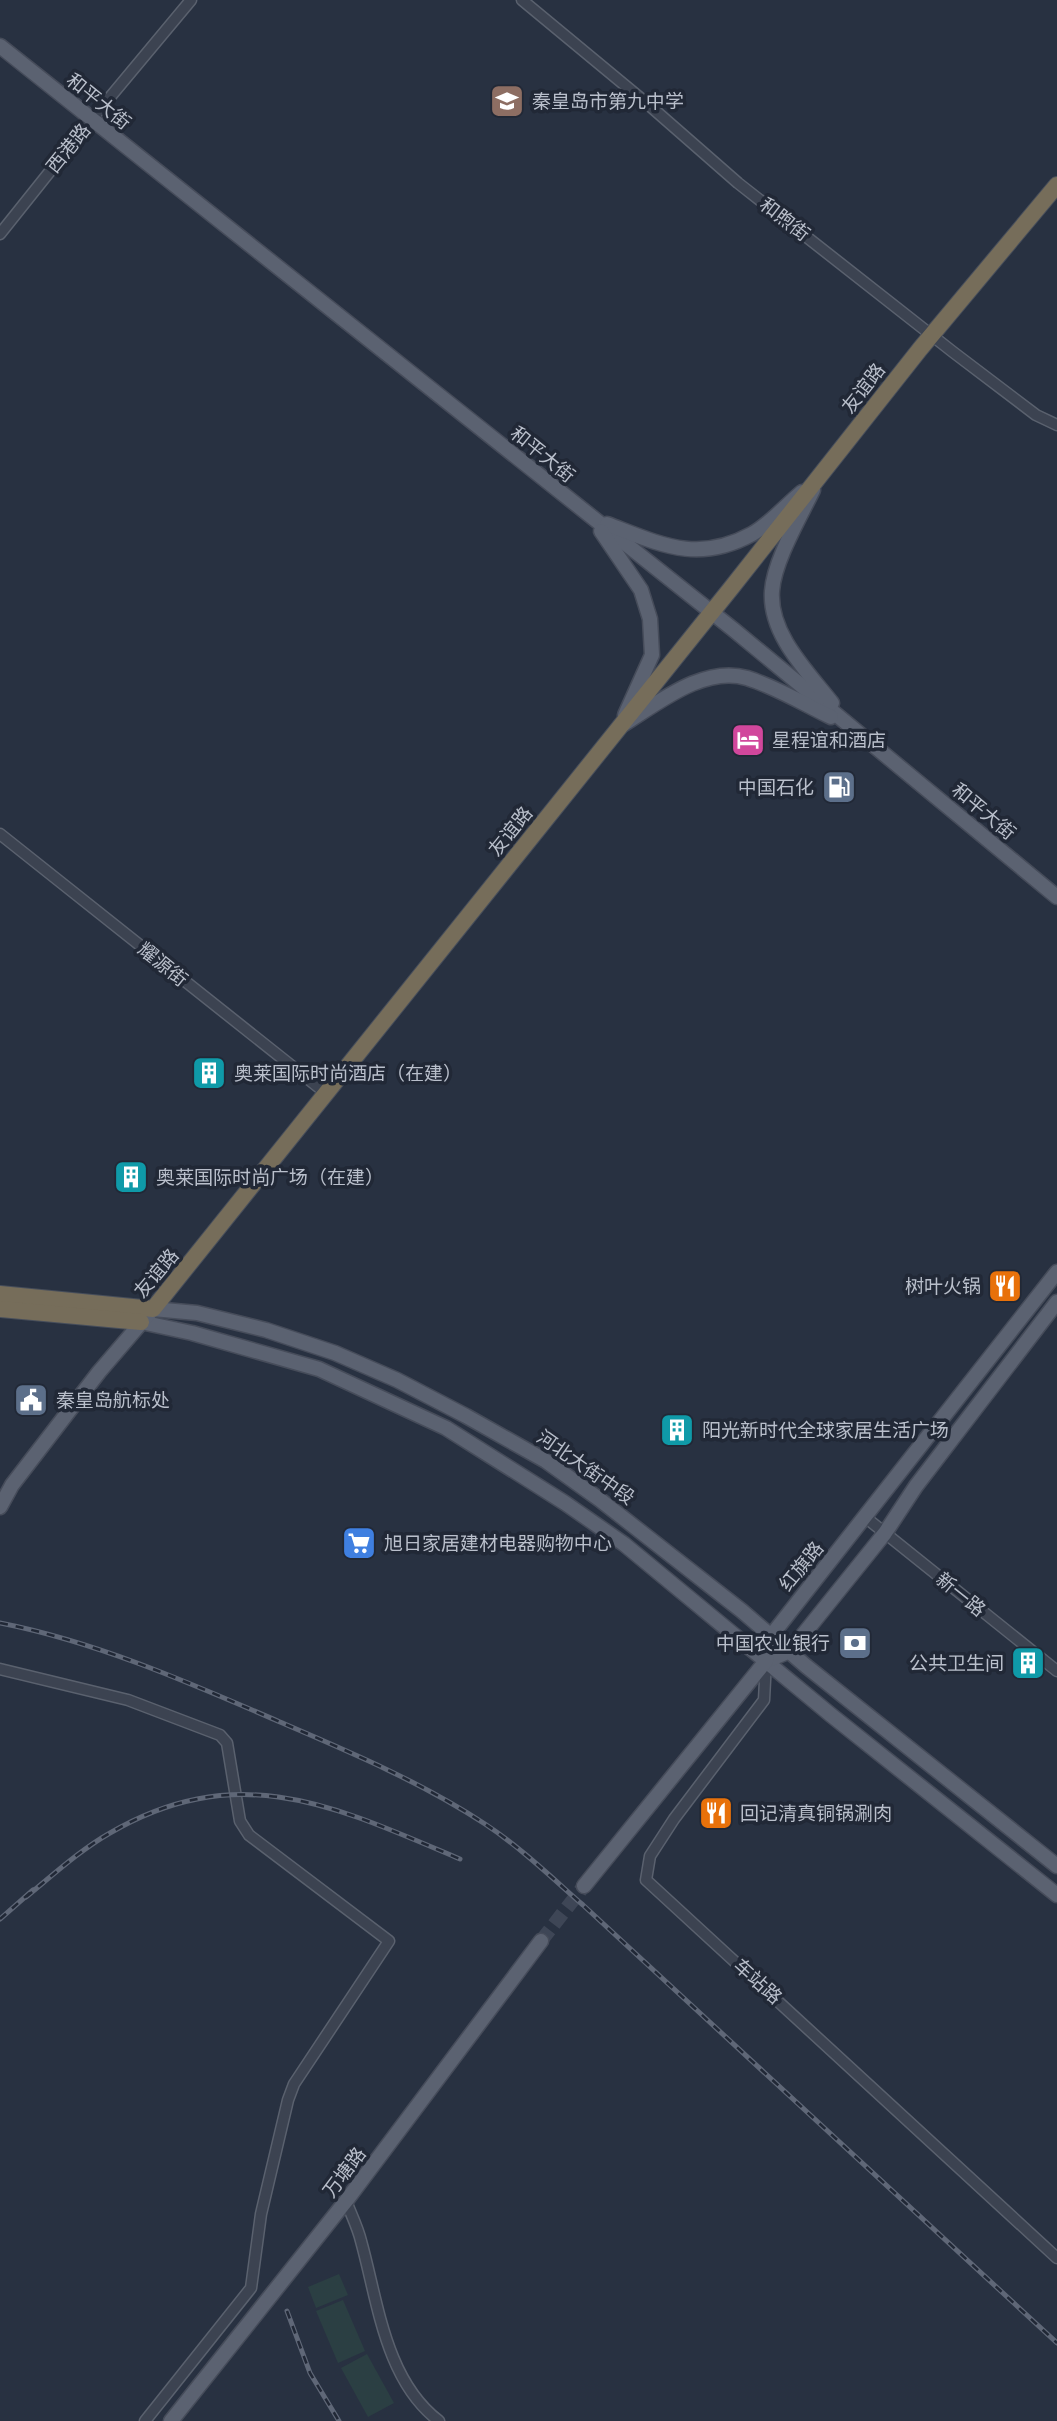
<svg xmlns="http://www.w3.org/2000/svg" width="1057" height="2421" viewBox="0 0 1057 2421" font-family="Arial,'Noto Sans SC',sans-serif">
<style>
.green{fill:#2b3f43}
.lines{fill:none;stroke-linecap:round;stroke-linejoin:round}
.major-tunnel{stroke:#3e4656;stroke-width:14;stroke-dasharray:14 7;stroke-linecap:butt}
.minor-casing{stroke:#5a616e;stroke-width:13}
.major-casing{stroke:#464c5a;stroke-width:17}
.highway-casing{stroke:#474e5b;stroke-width:18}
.minor{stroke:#3c4351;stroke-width:10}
.major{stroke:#5b6271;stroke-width:14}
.highway{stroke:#766d5a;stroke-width:16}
.rail-casing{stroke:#5f6777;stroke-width:5}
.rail{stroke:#212836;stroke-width:2.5;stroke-dasharray:8;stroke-linecap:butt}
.labels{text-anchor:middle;stroke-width:7;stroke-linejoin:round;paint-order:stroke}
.street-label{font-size:19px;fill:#b9bfcb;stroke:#212836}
.poi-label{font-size:19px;fill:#b9bfcb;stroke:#212836;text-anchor:start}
</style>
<rect width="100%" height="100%" fill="#283141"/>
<g class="green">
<path d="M339,2274L348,2295L316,2308L308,2287Z"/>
<path d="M343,2300L365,2351L338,2363L316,2311Z"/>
<path d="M367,2354L394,2403L368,2417L341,2368Z"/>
</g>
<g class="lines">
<path class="major-tunnel" d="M541,1941L584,1886"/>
<g class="minor-casing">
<g id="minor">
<path d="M522,0L650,106L738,183L953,352L1036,415L1057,425"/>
<path d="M0,234L91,120L191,0"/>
<path d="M0,834L327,1094"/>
<path d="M865,1517L1057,1671"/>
<path d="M766,1661L764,1700L674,1819L650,1856L646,1880L1057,2258"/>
<path d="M0,1669L128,1700L220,1735L227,1743L240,1821L249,1835L389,1941L294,2084L288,2100L261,2214L251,2288L145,2421"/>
<path d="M346,2201C351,2214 358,2228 361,2241C378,2302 385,2380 439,2421"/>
</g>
</g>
<g class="major-casing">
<g id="major">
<path d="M0,46L734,630L1057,897"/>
<path d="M813,490C800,517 774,561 772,591C769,634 807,671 832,703"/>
<path d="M607,524C660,544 697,564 752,534C770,524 786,505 802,492"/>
<path d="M601,531L641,590L650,619L652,655L625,715"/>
<path d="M624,724C658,703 704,665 747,678C776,687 804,704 831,717"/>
<path d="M141,1322L192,1333L319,1369L446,1428L565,1503L624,1544L831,1715L1057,1895"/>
<path d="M0,1507L12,1485L99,1372L153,1309L197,1313L266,1330L335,1353L397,1380L466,1416L546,1461L599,1499L742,1611L806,1666L1057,1866"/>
<path d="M766,1661L790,1651L885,1533L916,1486L1057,1302"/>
<path d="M584,1886L766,1661L771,1636L1057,1272"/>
<path d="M171,2421L346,2201L541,1941"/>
</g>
</g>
<g class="highway-casing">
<g id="highway">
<path d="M0,1294L153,1309L732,587L920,349L1057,185"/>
<path d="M0,1309L141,1322"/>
</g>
</g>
<use href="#minor" class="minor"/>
<use href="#major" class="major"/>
<use href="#highway" class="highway"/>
<g class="rail-casing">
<g id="rail">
<path d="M0,1623C97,1642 190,1683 280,1722C350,1752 421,1782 485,1824C520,1847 551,1877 583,1905L1057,2343"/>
<path d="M26,1897C53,1875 80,1850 110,1833C239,1758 337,1807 460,1859"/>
<path d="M0,1919L33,1890"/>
<path d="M287,2311L310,2373L339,2421"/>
</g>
</g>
<use href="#rail" class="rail"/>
</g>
<defs>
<g id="school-square" transform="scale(1.75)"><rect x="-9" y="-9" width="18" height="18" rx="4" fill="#8d6e63" stroke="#212836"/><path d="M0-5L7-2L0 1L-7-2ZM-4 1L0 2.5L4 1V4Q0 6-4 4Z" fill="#fff"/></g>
<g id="hotel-square" transform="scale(1.75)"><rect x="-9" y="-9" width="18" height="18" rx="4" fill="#d1479c" stroke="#212836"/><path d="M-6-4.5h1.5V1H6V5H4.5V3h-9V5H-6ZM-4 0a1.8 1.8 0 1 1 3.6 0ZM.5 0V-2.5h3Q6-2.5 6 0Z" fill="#fff"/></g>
<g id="fuel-square" transform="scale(1.75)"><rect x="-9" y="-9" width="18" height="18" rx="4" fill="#5c6f8a" stroke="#212836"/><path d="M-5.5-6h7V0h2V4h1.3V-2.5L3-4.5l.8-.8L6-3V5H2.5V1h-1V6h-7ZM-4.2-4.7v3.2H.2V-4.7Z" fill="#fff"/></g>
<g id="building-square" transform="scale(1.75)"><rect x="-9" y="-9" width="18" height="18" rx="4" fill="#0f9aa8" stroke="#212836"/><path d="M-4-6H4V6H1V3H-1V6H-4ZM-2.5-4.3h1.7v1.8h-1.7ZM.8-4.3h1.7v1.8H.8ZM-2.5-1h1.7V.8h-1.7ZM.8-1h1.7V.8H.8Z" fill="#fff"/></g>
<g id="restaurant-square" transform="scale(1.75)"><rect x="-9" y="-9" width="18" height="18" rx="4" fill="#e8710a" stroke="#212836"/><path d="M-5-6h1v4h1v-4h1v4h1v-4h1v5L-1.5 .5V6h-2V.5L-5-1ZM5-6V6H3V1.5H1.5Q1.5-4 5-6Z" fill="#fff"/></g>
<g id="civic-square" transform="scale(1.75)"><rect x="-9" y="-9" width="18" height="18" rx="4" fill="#5c6f8a" stroke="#212836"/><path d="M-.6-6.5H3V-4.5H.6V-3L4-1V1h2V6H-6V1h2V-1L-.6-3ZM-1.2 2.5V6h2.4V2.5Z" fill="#fff"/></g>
<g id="supermarket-square" transform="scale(1.75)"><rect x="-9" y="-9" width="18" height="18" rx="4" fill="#3f7fe0" stroke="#212836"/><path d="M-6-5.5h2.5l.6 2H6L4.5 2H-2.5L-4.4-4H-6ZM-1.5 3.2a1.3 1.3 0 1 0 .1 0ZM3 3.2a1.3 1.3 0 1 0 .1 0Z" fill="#fff"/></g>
<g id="bank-square" transform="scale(1.75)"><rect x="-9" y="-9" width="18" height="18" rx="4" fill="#5c6f8a" stroke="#212836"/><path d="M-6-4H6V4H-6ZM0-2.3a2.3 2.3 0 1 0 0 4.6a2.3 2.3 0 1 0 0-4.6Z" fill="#fff"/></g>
</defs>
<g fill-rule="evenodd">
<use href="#school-square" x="507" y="101"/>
<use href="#hotel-square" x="748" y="740"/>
<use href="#fuel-square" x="839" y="787"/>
<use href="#building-square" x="209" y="1073"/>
<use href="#building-square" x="131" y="1177"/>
<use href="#restaurant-square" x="1005" y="1286"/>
<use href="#civic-square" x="31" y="1400"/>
<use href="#building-square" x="677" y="1430"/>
<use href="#supermarket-square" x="359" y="1543"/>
<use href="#bank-square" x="855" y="1643"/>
<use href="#building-square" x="1028" y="1663"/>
<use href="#restaurant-square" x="716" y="1813"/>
</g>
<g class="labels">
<g class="street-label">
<text transform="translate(99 101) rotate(39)" y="7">和平大街</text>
<text transform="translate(68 148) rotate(-51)" y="7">西港路</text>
<text transform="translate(785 219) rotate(38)" y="7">和煦街</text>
<text transform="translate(863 388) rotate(-52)" y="7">友谊路</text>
<text transform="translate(543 454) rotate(39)" y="7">和平大街</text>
<text transform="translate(984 811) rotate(40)" y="7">和平大街</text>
<text transform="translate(510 831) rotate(-51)" y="7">友谊路</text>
<text transform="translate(163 964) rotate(39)" y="7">耀源街</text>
<text transform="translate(156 1273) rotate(-50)" y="7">友谊路</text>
<text transform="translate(586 1467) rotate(35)" y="7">河北大街中段</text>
<text transform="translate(801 1566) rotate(-51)" y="7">红旗路</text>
<text transform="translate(961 1594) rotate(39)" y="7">新一路</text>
<text transform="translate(758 1981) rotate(42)" y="7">车站路</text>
<text transform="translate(344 2172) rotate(-53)" y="7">万塘路</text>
</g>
<g class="poi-label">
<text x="532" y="108">秦皇岛市第九中学</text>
<text x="772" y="747">星程谊和酒店</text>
<text x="814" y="794" text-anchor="end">中国石化</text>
<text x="234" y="1080">奥莱国际时尚酒店（在建）</text>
<text x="156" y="1184">奥莱国际时尚广场（在建）</text>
<text x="981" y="1293" text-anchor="end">树叶火锅</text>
<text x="56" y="1407">秦皇岛航标处</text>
<text x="702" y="1437">阳光新时代全球家居生活广场</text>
<text x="384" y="1550">旭日家居建材电器购物中心</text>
<text x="830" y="1650" text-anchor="end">中国农业银行</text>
<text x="1004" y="1670" text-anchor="end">公共卫生间</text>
<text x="740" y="1820">回记清真铜锅涮肉</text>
</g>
</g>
</svg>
